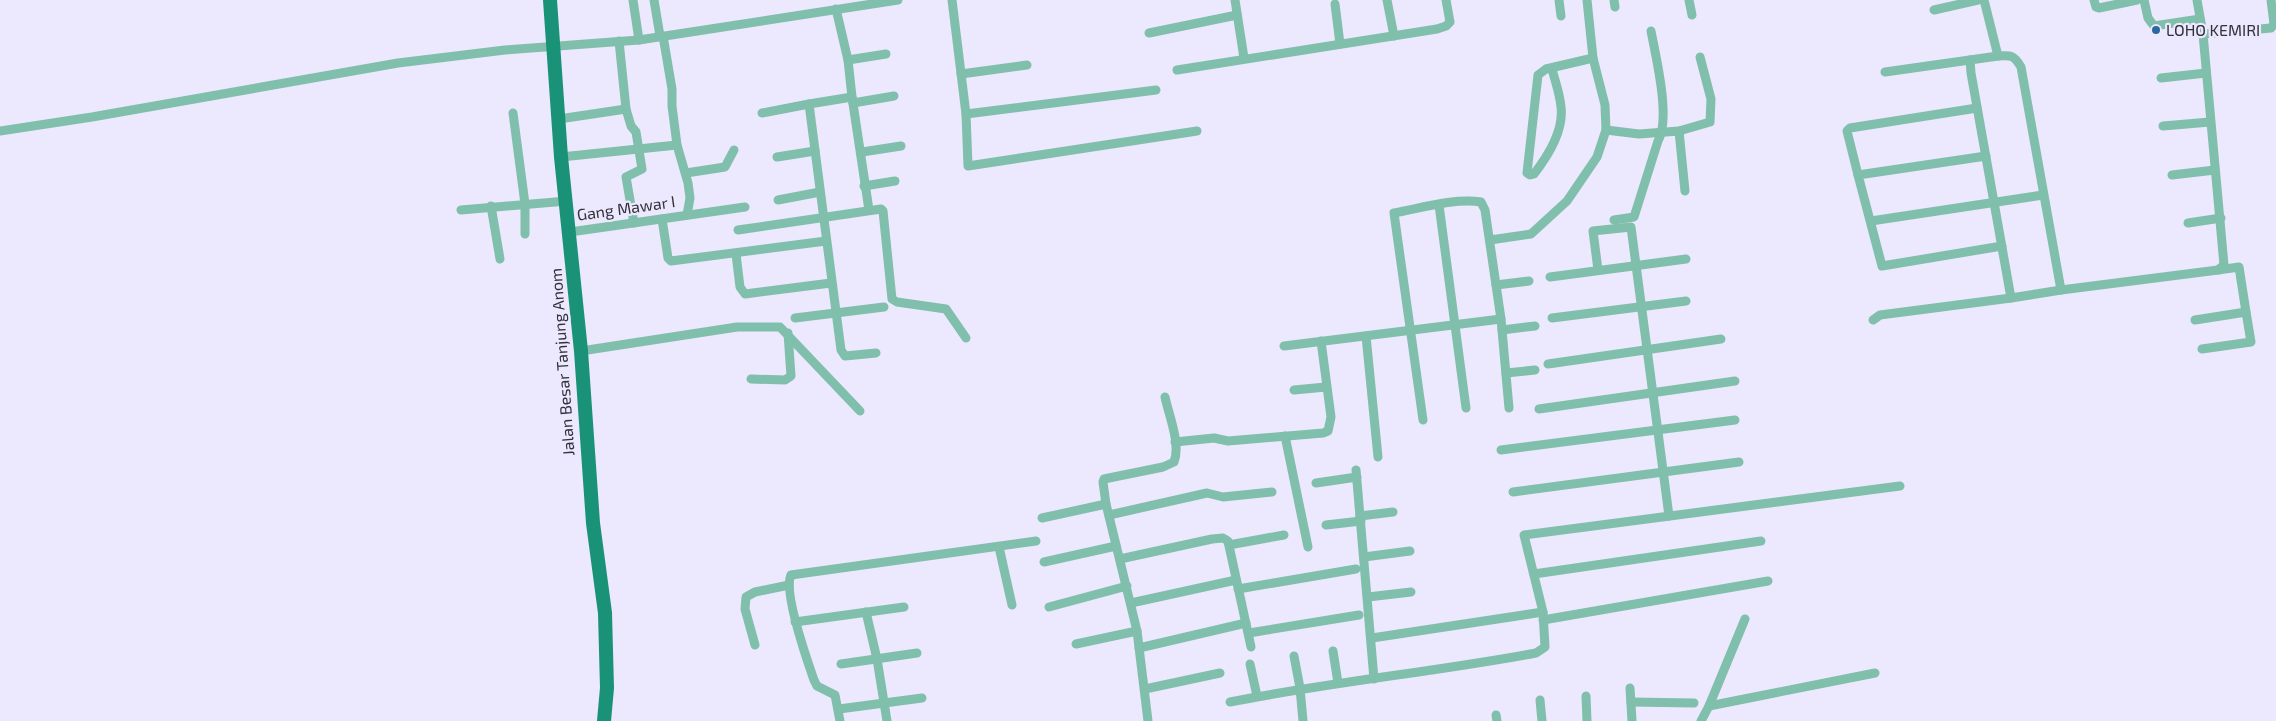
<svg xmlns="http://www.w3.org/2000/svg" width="2276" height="721" viewBox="0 0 2276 721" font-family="'Exo 2',sans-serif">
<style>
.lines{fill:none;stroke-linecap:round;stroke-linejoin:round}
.street{stroke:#7fbfab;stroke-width:9}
.primary{stroke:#1a9277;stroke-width:14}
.poi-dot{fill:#2c689f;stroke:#ece8fd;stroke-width:2}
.labels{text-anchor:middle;stroke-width:4.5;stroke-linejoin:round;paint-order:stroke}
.poi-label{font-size:16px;fill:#32303a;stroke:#ece8fd;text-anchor:start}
.street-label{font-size:16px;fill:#32303a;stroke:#ece8fd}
</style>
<rect width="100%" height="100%" fill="#ece8fd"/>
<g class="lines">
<g class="street">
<path d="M633,0L639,40"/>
<path d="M654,0L660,36"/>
<path d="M952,0L966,114L968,166L1197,131"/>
<path d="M1235,0L1244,58"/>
<path d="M1387,0L1394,36"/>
<path d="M1559,0L1561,16"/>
<path d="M1614,0L1615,7"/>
<path d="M1689,0L1692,15"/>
<path d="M2094,0L2096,7L2099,8L2137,0"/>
<path d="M2144,0L2148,18L2154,26L2200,19"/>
<path d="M2197,0L2203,34"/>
<path d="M1335,4L1340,44"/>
<path d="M836,9L848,60L852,97L809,104L841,350L845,356L876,353"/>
<path d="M1934,10L1978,0"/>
<path d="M1149,33L1237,15"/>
<path d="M663,36L672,89V106L677,145L688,183L690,198L687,215"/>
<path d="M619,41L626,109L631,126L636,132L642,169L626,177L634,223"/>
<path d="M848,60L886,54"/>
<path d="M1970,60L1971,73L2011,298L2061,290L2021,67C2014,55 2011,55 1998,56"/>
<path d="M1552,69C1555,81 1560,94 1561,107C1564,131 1548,156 1534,174L1530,175L1527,173L1538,75L1546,69L1593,58"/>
<path d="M1177,70L1437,29L1446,26L1450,22L1446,0"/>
<path d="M1885,72L1998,56L1984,0"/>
<path d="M961,74L1027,65"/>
<path d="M2161,78L2206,73"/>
<path d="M852,97L869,210"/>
<path d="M853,103L894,96"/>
<path d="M513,113L525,204V234"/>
<path d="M762,113L809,104"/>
<path d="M966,114L1156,90"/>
<path d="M559,119L626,109"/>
<path d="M2163,126L2210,122"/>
<path d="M1606,130L1639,134L1679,131L1710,122L1711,99L1700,57"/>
<path d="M0,131L92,117L398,63L505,50L639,40L898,0"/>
<path d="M1679,131L1685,191"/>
<path d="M862,152L901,146"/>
<path d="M1986,156L1858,175L1882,266L2002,246"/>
<path d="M561,157L677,145"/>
<path d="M777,157L815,151"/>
<path d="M686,173L725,167L734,150"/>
<path d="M1858,175L1847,131L1850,128L1977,108"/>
<path d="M2172,175L2215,170"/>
<path d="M864,186L895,181"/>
<path d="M778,200L820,192"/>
<path d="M1439,205L1466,408"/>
<path d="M491,206L500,259"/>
<path d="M461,210L567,201"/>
<path d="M662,219L668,258L671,261L826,241"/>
<path d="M1614,220L1634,217L1658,141C1671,119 1656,57 1651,31"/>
<path d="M1871,221L2043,195"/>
<path d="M2188,223L2221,218"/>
<path d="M738,230L881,209L883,211L892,299L897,302L946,309L966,338"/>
<path d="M570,232L745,207"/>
<path d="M1490,240L1531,234L1567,201L1597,157L1606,130L1605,105L1593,58L1587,0"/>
<path d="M736,254L740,287L745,294L831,283"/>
<path d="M1598,270L1593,231L1631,227L1669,516"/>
<path d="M2218,270L2239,267L2246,312"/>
<path d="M1550,277L1686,259"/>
<path d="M1496,285L1529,281"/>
<path d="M2061,290L2218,270L2224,265L2203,34L2271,28L2274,24L2271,0"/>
<path d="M795,318L884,307"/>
<path d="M1552,318L1686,301"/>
<path d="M1873,320L1880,315L2011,298"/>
<path d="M2195,320L2246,312L2251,342L2202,349"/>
<path d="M1502,330L1535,326"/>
<path d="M1366,336L1378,457"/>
<path d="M1284,346L1501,319"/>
<path d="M581,351L737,327H780L860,411"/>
<path d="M1548,364L1721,339"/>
<path d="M1506,373L1535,370"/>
<path d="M751,379L785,380L791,376L788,333"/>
<path d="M1294,390L1326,387"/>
<path d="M1539,409L1735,381"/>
<path d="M1423,420L1394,213C1421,208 1454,198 1481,202L1485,210L1501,319L1509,408"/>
<path d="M1285,436L1308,547"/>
<path d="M1175,442L1214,438L1228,441L1323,433L1328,431L1331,417L1321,341"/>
<path d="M1501,450L1735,420"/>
<path d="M1356,470L1374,679"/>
<path d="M1316,483L1357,477"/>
<path d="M1513,492L1739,462"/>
<path d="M1109,515L1207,493L1223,497L1272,492"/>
<path d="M1360,516L1393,512"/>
<path d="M1042,518L1106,504"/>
<path d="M1326,525L1361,521"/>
<path d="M1229,545L1284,535"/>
<path d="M999,547L1012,605"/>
<path d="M1364,557L1410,551"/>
<path d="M1120,559L1212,539L1223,538L1228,541L1251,647"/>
<path d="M1044,562L1116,546"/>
<path d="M1534,574L1761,541"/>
<path d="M1238,589L1356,569"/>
<path d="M1368,597L1411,592"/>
<path d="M1131,603L1236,580"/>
<path d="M1049,607L1127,586"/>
<path d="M866,612L877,659L887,721"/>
<path d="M1543,620L1768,581"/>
<path d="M795,622L904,607"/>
<path d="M1249,633L1359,615"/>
<path d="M1372,638L1543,612"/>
<path d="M1076,644L1137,631"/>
<path d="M755,645L745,609L746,597L755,592L789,585"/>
<path d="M1139,648L1246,623"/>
<path d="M1333,651L1338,683"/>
<path d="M1294,656L1300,688L1303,721"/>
<path d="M841,664L917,653"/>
<path d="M1250,664L1257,696"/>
<path d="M1630,688L1632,721"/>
<path d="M1145,689L1220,673"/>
<path d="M1586,696L1587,721"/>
<path d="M1540,700L1542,721"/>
<path d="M1230,702C1331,682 1434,672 1536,653L1545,647L1543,612L1524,535L1900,486"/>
<path d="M1631,702L1694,703"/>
<path d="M1709,706L1875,673"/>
<path d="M839,709L922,698"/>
<path d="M1496,715L1497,721"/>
<path d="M840,721L835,695L817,686L814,680C807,660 783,592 791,575L1036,541"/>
<path d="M1148,721L1137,631L1106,504L1103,482L1104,479L1163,467L1174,462C1181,444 1169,416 1165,397"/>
<path d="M1701,721L1709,706L1745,619"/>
</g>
<path class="primary" d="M550,0L561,157L581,351L593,523L605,613L607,688L604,721"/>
</g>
<circle class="poi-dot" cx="2156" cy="30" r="5"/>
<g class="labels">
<g class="poi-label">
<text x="2166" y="36">LOHO KEMIRI</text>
</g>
<g class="street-label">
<text transform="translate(626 208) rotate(-8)" y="6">Gang Mawar I</text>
<text transform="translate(562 362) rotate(-94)" y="6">Jalan Besar Tanjung Anom</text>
</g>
</g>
</svg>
